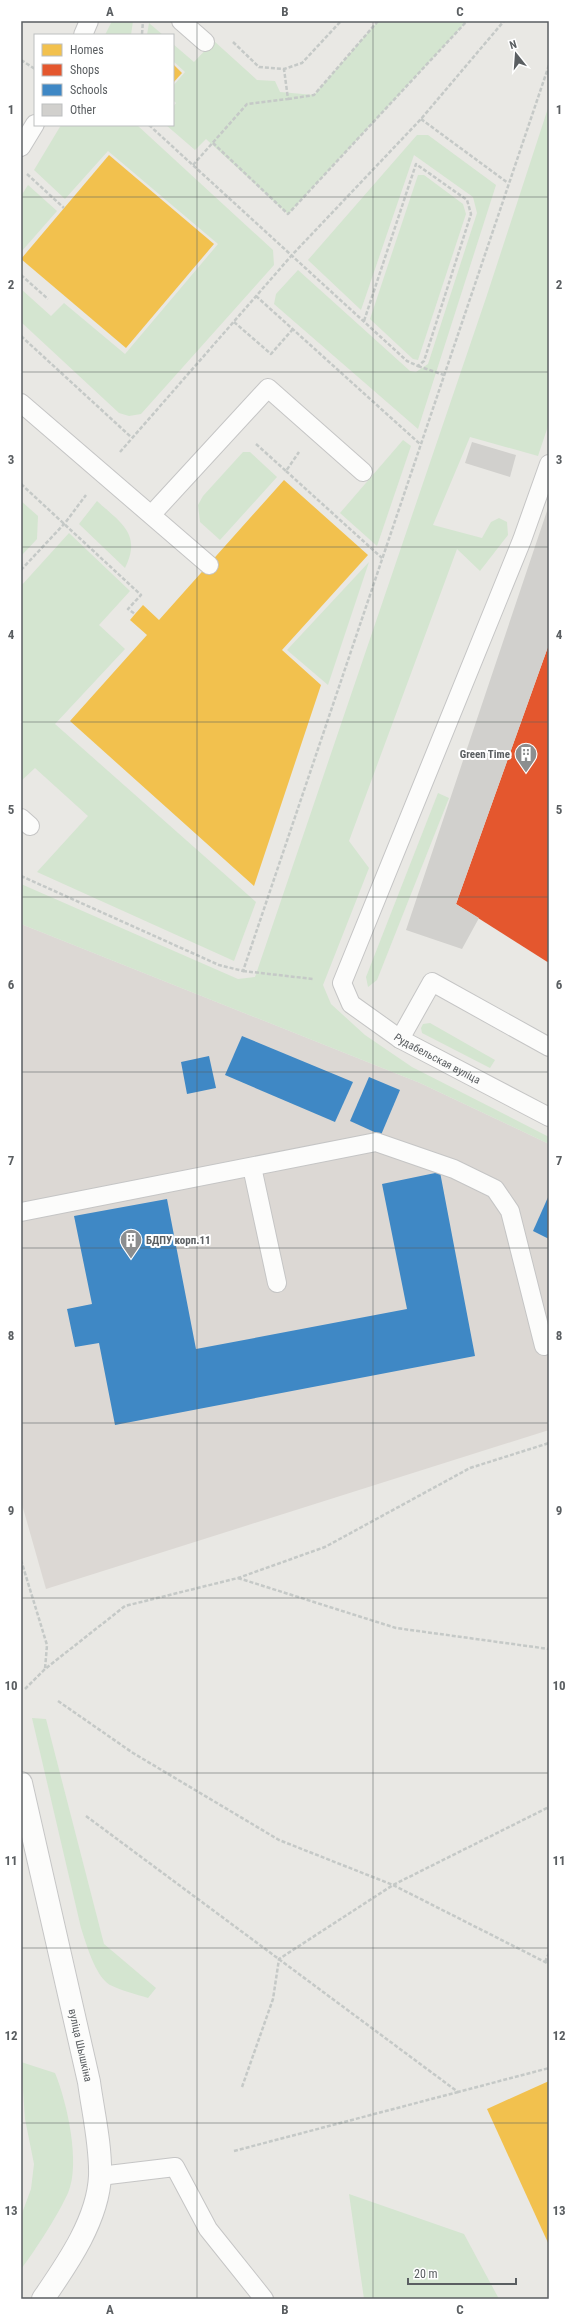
<svg xmlns="http://www.w3.org/2000/svg" width="570" height="2320" viewBox="0 0 570 2320" font-family="'Roboto Condensed',sans-serif">
<style>
.education{fill:#dcd8d4}
.green{fill:#d4e5d0}
.homes{fill:#f2c14e}
.shops{fill:#e4572e}
.schools{fill:#3f88c5}
.building{fill:#d1d0cd}
.lines{fill:none;stroke-linecap:round;stroke-linejoin:round}
.service-casing{stroke:#c5c5c5;stroke-width:20}
.secondary-casing{stroke:#c6c6c6;stroke-width:24}
.path{stroke:#c5c9c7;stroke-width:2.5;stroke-dasharray:4 2;stroke-linecap:butt}
.service{stroke:#fcfcfb;stroke-width:18}
.secondary{stroke:#fcfcfb;stroke-width:22}
.grid{fill:none;stroke:#5a5e61;stroke-width:1;stroke-opacity:0.55}
.labels{text-anchor:middle;stroke-width:4;stroke-linejoin:round;paint-order:stroke}
.poi-label{font-size:11px;font-weight:bold;fill:#5a5e61;stroke:#fff;text-anchor:end}
.street-label{font-size:11px;fill:#5a5e61;stroke:#fff}
.neatline{fill:none;stroke:#5a5e61;stroke-width:1.5}
.grid-label{font-size:13px;text-anchor:middle;font-weight:bold;fill:#5a5e61}
</style>
<rect width="100%" height="100%" fill="#e9e8e4"/>
<path class="education" d="M21,924L420,1083L549,1144V1430L46,1589L21,1501Z"/>
<g class="green">
<path d="M112,21H133L131,35H105Z"/>
<path d="M378,21H467L288,214L206,139L195,150L166,125H173V107L176,103L173,100V86L185,72L173,61V44L194,62L214,41L257,80L275,81L280,92L314,95Z"/>
<path d="M149,23L163,35H147Z"/>
<path d="M549,105V423L538,456L470,437L433,525L482,538L491,522L499,518L507,522L508,535L480,571L457,549L349,841L369,868L323,985L331,1004L365,1035L412,1067L549,1137V1144L420,1083L21,924V884L238,979L255,977L487,295Z"/>
<path d="M61,125H137L273,250L274,265L141,414L129,416L119,413L21,322V289L51,316L64,303L125,354L218,244L108,151L65,199L34,170Z"/>
<path d="M417,135H428L496,185L418,429L274,304L276,294L298,270L410,371L416,372L428,364L477,213L473,197L414,155L361,310L308,260Z"/>
<path d="M418,175H424L463,204L466,214L418,360L413,359L370,319Z"/>
<path d="M28,185L57,211L21,252V196Z"/>
<path d="M403,440L411,446L377,546L340,513Z"/>
<path d="M243,452H250L277,477L220,540L200,522L198,505L203,496Z"/>
<path d="M21,501L38,516L37,539L21,556Z"/>
<path d="M97,501C121,523 142,534 125,568L79,524Z"/>
<path d="M69,533L130,591L99,625L125,649L55,724L256,902L234,961L37,872L88,816L35,768L21,781V586Z"/>
<path d="M369,562L328,685L287,650Z"/>
<path d="M438,793L449,798L377,980L368,987L366,977Z"/>
<path d="M430,1023L495,1060L490,1068L422,1033L421,1028L423,1024Z"/>
<path d="M32,1718L46,1719L104,1944L156,1988L148,1998C136,1994 122,1991 110,1985C95,1976 86,1943 81,1928Z"/>
<path d="M21,2062L55,2073C67,2102 81,2164 68,2193C58,2215 35,2251 21,2269V2216L31,2189L34,2164L25,2119Z"/>
<path d="M349,2194L464,2234L499,2299H364Z"/>
</g>
<g class="homes">
<path d="M173,64L182,73L173,83Z"/>
<path d="M109,155L214,244L126,348L21,259Z"/>
<path d="M284,480L368,555L282,650L321,685L254,886L70,721L147,635L130,620L135,614L143,605L159,620Z"/>
<path d="M549,2081V2245L487,2109Z"/>
</g>
<path class="shops" d="M549,644V963L456,904Z"/>
<g class="schools">
<path d="M242,1036L353,1082L335,1122L225,1075Z"/>
<path d="M209,1056L216,1088L187,1094L181,1062Z"/>
<path d="M369,1077L400,1090L381,1135L350,1121Z"/>
<path d="M440,1172L475,1356L115,1425L99,1343L75,1347L67,1309L92,1304L74,1216L167,1199L196,1349L407,1309L382,1184Z"/>
<path d="M549,1195V1239L533,1231Z"/>
</g>
<g class="building">
<path d="M472,442L516,455L510,477L465,463Z"/>
<path d="M549,505V644L456,904L479,918L462,949L406,930Z"/>
</g>
<g class="lines">
<g class="service-casing">
<g id="service">
<path d="M181,21L205,42"/>
<path d="M83,35L89,21"/>
<path d="M21,147L35,124"/>
<path d="M21,403L209,565"/>
<path id="s1" d="M549,464L522,540L342,983L351,1004L400,1039L549,1117"/>
<path d="M152,514L268,388L363,472"/>
<path d="M21,818L30,826"/>
<path d="M400,1039L432,982L549,1047"/>
<path d="M252,1167L277,1283"/>
<path d="M21,1212L376,1142L454,1169L495,1189L510,1211L544,1346L549,1338"/>
<path d="M100,2176L175,2167L208,2229L264,2299"/>
</g>
</g>
<g class="secondary-casing">
<g id="secondary">
<path id="s2" d="M21,1783L89,2082C93,2112 101,2145 100,2176C98,2220 67,2264 43,2299"/>
</g>
</g>
<g class="path">
<path d="M142,34L143,21"/>
<path d="M233,42L259,67L284,69L302,63L341,21"/>
<path d="M21,60L35,69"/>
<path d="M288,99L314,95L378,21"/>
<path d="M421,119L508,183"/>
<path d="M149,125L407,361L418,366L424,361L471,214L467,200L416,164L364,321"/>
<path d="M213,143L288,214L467,21"/>
<path d="M193,165L247,104L288,99L284,69"/>
<path d="M27,174L64,208"/>
<path d="M21,275L48,299"/>
<path d="M256,296L420,444"/>
<path d="M234,322L271,354L293,329"/>
<path d="M21,336L131,437"/>
<path d="M418,366L444,375"/>
<path d="M256,444L286,471L299,452"/>
<path d="M120,452L292,255L421,119L504,21"/>
<path d="M286,471L382,558"/>
<path d="M21,484L141,595L128,609L135,614"/>
<path d="M21,570L65,523L86,495"/>
<path d="M21,876L219,965L243,971L549,65"/>
<path d="M243,971L313,979"/>
<path d="M21,1560L47,1645L45,1669"/>
<path d="M238,1578L396,1628L549,1649"/>
<path d="M25,1689L45,1669L125,1606L238,1578L325,1547L470,1468L549,1443"/>
<path d="M58,1701L133,1753L279,1840L393,1885L549,1964"/>
<path d="M86,1816L458,2092L549,2068"/>
<path d="M545,1962L549,1953"/>
<path d="M242,2087L273,1999L279,1959L393,1885L549,1807"/>
<path d="M234,2151L458,2092"/>
</g>
<use href="#service" class="service"/>
<use href="#secondary" class="secondary"/>
</g>
<path class="grid" d="M197,21V2299M373,21V2299M21,197H549M21,372H549M21,547H549M21,722H549M21,897H549M21,1072H549M21,1248H549M21,1423H549M21,1598H549M21,1773H549M21,1948H549M21,2123H549"/>
<defs>
<g id="building-pin" transform="scale(1.15)"><path d="M0 17L-7.5 6A9.5 9.5 0 1 1 7.5 6Z" fill="#8c8e8f" stroke="#fff"/><path d="M-4-6H4V6H1V3H-1V6H-4ZM-2.5-4.3h1.7v1.8h-1.7ZM.8-4.3h1.7v1.8H.8ZM-2.5-1h1.7V.8h-1.7ZM.8-1h1.7V.8H.8Z" fill="#fff"/></g>
</defs>
<g fill-rule="evenodd">
<use href="#building-pin" x="526" y="754"/>
<use href="#building-pin" x="131" y="1240"/>
</g>
<g class="labels">
<g class="poi-label">
<text x="510" y="758">Green Time</text>
<text x="146" y="1244" text-anchor="start">БДПУ корп.11</text>
</g>
<g class="street-label">
<text dy="4" stroke="none"><textPath href="#s1" startOffset="684">Рудабельская вуліца</textPath></text>
<text dy="4" stroke="none"><textPath href="#s2" startOffset="269">вуліца Шышкіна</textPath></text>
</g>
</g>
<rect width="570" height="2320" fill="none" stroke="#ffffff" stroke-width="44"/>
<rect x="34" y="34" width="140" height="92" fill="#ffffff" stroke="#bdbfc0"/>
<rect x="42" y="44" width="20" height="12" fill="#f2c14e" stroke="#bdbfc0"/>
<text x="70" y="54" font-size="12" fill="#5a5e61">Homes</text>
<rect x="42" y="64" width="20" height="12" fill="#e4572e" stroke="#bdbfc0"/>
<text x="70" y="74" font-size="12" fill="#5a5e61">Shops</text>
<rect x="42" y="84" width="20" height="12" fill="#3f88c5" stroke="#bdbfc0"/>
<text x="70" y="94" font-size="12" fill="#5a5e61">Schools</text>
<rect x="42" y="104" width="20" height="12" fill="#d1d0cd" stroke="#bdbfc0"/>
<text x="70" y="114" font-size="12" fill="#5a5e61">Other</text>
<g transform="translate(516 54) rotate(343)" stroke="#ffffff" stroke-width="3" paint-order="stroke">
<path d="M0-3L7 15L0 10L-7 15Z" fill="#5a5e61"/>
<text y="-6" font-size="11" font-weight="bold" text-anchor="middle" fill="#5a5e61">N</text>
</g>
<path d="M408 2278v6h108v-6" fill="none" stroke="#5a5e61" stroke-width="2"/>
<text x="414" y="2278" font-size="12" fill="#5a5e61" stroke="#ffffff" stroke-width="3" paint-order="stroke">20 m</text>
<rect x="22" y="22" width="526" height="2276" class="neatline"/>
<g class="grid-label">
<text x="110" y="16">A</text>
<text x="285" y="16">B</text>
<text x="460" y="16">C</text>
<text x="11" y="114">1</text>
<text x="559" y="114">1</text>
<text x="11" y="289">2</text>
<text x="559" y="289">2</text>
<text x="11" y="464">3</text>
<text x="559" y="464">3</text>
<text x="11" y="639">4</text>
<text x="559" y="639">4</text>
<text x="11" y="814">5</text>
<text x="559" y="814">5</text>
<text x="11" y="989">6</text>
<text x="559" y="989">6</text>
<text x="11" y="1165">7</text>
<text x="559" y="1165">7</text>
<text x="11" y="1340">8</text>
<text x="559" y="1340">8</text>
<text x="11" y="1515">9</text>
<text x="559" y="1515">9</text>
<text x="11" y="1690">10</text>
<text x="559" y="1690">10</text>
<text x="11" y="1865">11</text>
<text x="559" y="1865">11</text>
<text x="11" y="2040">12</text>
<text x="559" y="2040">12</text>
<text x="11" y="2215">13</text>
<text x="559" y="2215">13</text>
<text x="110" y="2314">A</text>
<text x="285" y="2314">B</text>
<text x="460" y="2314">C</text>
</g>
</svg>
